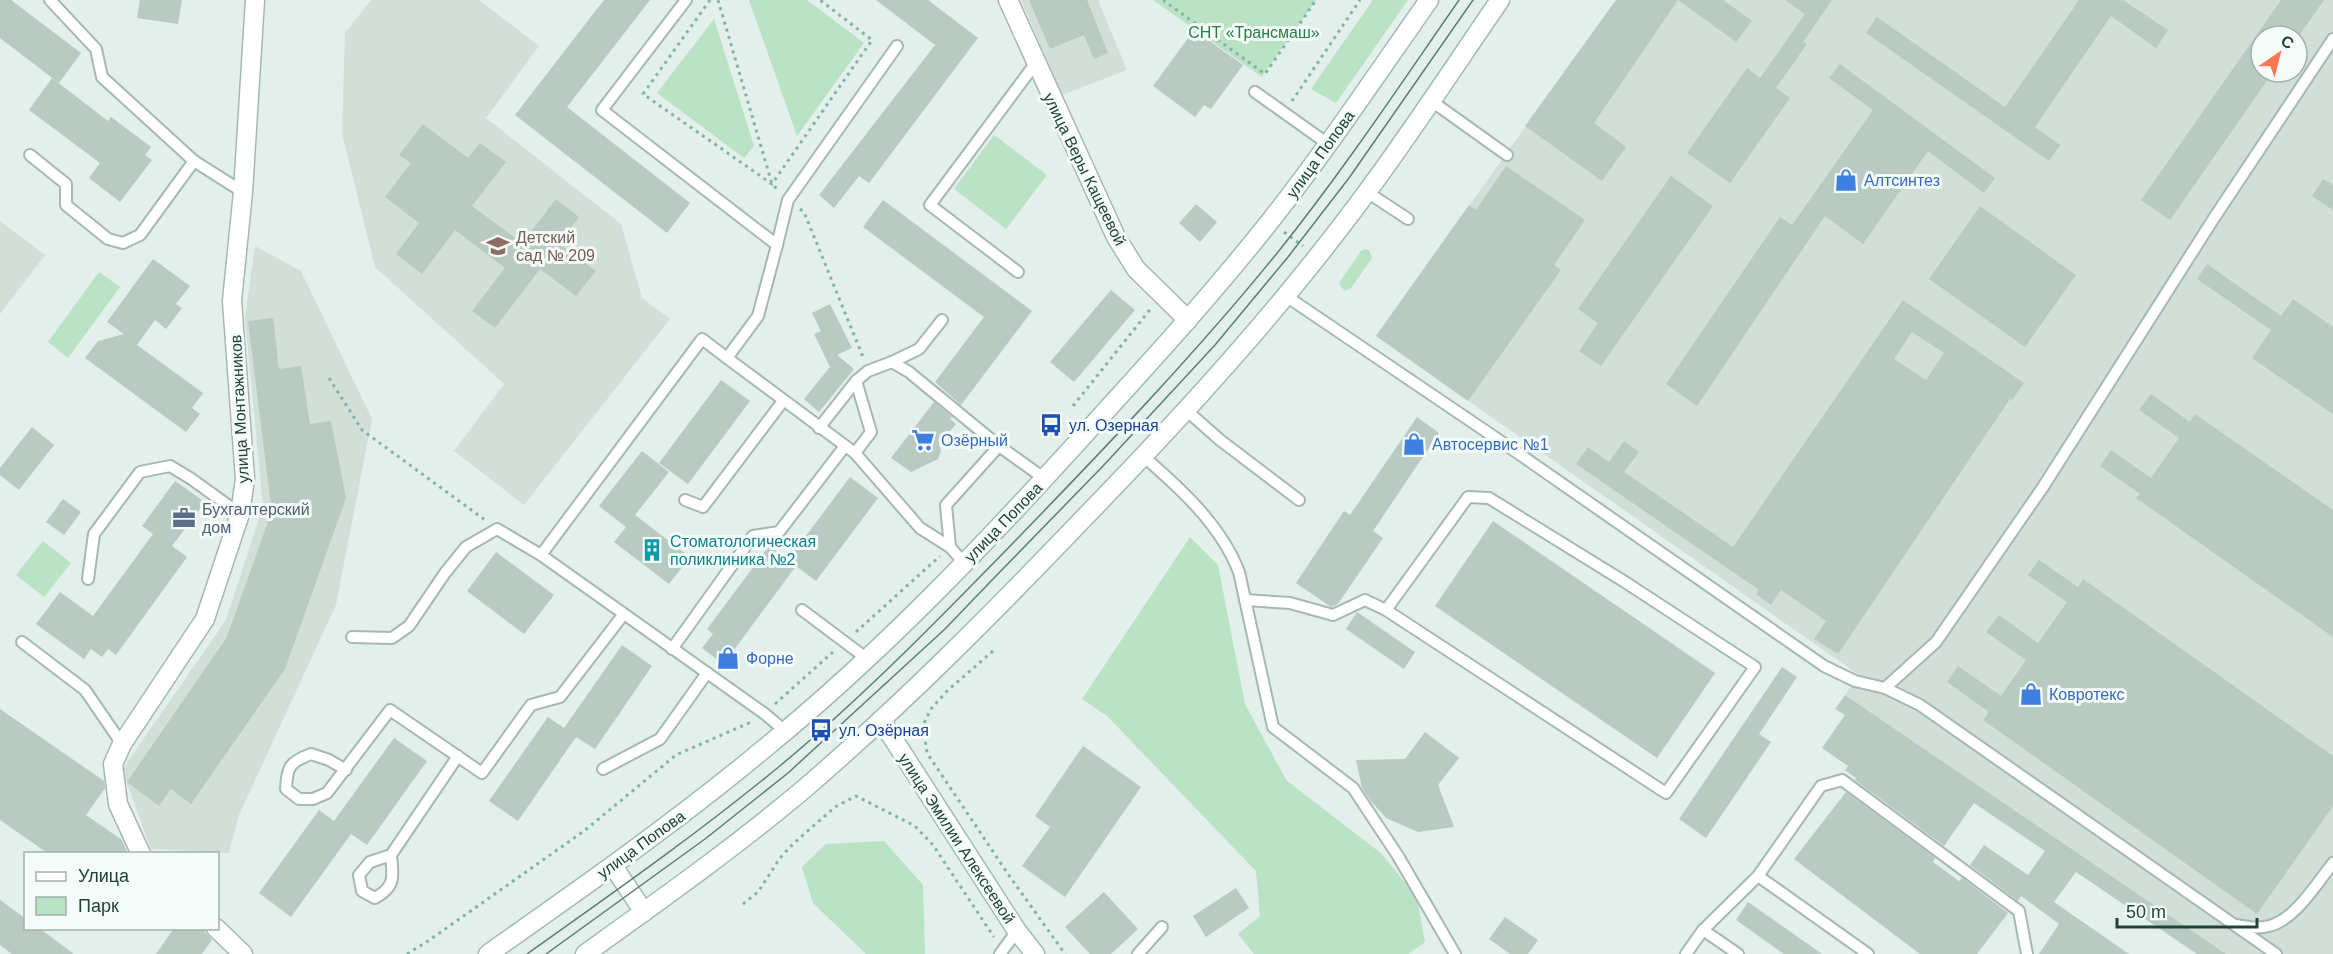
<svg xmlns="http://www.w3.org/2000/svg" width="2333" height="954" viewBox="0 0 2333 954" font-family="Helvetica,sans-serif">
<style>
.built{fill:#d1dfd8;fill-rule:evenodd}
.green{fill:#bae2c4}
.building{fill:#b8cac2;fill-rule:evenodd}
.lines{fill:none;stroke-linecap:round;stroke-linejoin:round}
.lane-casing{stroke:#a5b8b1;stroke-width:14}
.street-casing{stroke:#a5b8b1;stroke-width:21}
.secondary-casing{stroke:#a0bcb2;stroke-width:21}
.path{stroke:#80b6a4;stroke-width:3;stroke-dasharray:3 4.5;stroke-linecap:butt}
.lane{stroke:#fff;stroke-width:10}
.street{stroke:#fff;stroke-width:18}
.secondary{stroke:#fff;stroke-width:18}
.tram{stroke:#5b7e74;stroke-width:1.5}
.labels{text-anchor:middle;stroke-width:6;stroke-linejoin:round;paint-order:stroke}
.park-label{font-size:16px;fill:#257f46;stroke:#f5fbf8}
.street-label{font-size:16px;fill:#204339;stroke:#f5fbf8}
.shop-label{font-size:16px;fill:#366cbe;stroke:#f5fbf8;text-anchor:start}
.education-label{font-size:16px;fill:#785e54;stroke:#f5fbf8;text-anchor:start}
.transit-label{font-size:16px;fill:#164399;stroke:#f5fbf8;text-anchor:start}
.service-label{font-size:16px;fill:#4e5e75;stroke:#f5fbf8;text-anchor:start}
.culture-label{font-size:16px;fill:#0d838f;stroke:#f5fbf8;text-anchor:start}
</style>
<rect width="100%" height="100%" fill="#e3efea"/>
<g class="built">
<path d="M371,0H479L539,46L486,118L621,224L642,298L670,319L524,505L454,451L504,384L375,267L342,134L345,33Z"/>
<path d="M1021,0H1098L1127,70L1062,95Z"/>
<path d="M1616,0H2333V954H2226L1845,695L1859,675L1376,336ZM2261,36H2297V72H2261Z"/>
<path d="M0,221L45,255L0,314Z"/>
<path d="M255,246L301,271L372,419L336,605L239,815L229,853L151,849L122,770L226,620L263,506L245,318Z"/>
</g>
<g class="green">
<path d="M749,0H807L864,43L797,136Z"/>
<path d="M1153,0H1316L1262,77Z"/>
<path d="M1373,0H1408L1336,103L1311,89Z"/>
<path d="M714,19L754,146L744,158L657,93Z"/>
<path d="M994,135L1047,175L1006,229L954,189Z"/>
<path d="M1365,249L1369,250L1372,258L1351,288L1345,291L1339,284L1341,280L1361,251Z"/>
<path d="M99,272L120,287L68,358L48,342Z"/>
<path d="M1190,537L1218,565L1245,704L1286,780L1382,854L1417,898L1425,942L1408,954H1254L1238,934L1260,916L1256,871L1107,716L1082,699Z"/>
<path d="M43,541L71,563L44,597L16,575Z"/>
<path d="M884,841L923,885L925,954H866L813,903L802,867L826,844Z"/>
</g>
<g class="building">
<path d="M0,0H11L81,53L59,83L0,38Z"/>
<path d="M140,0H182L178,24L137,18Z"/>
<path d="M604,0H650L567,107L690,203L667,233L515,115Z"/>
<path d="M876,0H928L978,38L869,183L859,176L834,208L819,195L935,45Z"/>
<path d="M1029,0H1087L1108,53L1094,59L1084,35L1050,49Z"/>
<path d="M1616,0H1723L1752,21L1736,42L1678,0L1594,123L1626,147L1602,181L1525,126Z"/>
<path d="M1785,0H1832L1803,42L1807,44L1776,88L1790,98L1730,183L1687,153L1747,68L1760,78L1805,14Z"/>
<path d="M2079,0H2123L2168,30L2156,48L2111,16L2035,127L2060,145L2049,161L1866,33L1877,17L2005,107Z"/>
<path d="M2281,0H2324L2299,36H2261V72H2273L2170,220L2141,200Z"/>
<path d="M1194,30L1243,65L1211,109L1204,105L1195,117L1153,86Z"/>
<path d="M1840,64L1995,178L1984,193L1928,151L1863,244L1825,216L1697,406L1666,384L1780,217L1792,225L1873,110L1829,78Z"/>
<path d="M52,78L108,121L111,117L151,147L145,155L152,160L120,202L89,178L100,163L29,110Z"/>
<path d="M423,124L468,158L480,143L506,162L472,206L522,243L556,199L579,217L559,244L596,271L576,296L540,269L495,328L472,311L505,268L455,230L422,274L396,254L419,223L385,197L411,163L399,155Z"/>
<path d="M1506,166L1585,220L1554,265L1561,270L1468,401L1376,336L1469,205L1476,210Z"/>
<path d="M1671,176L1713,206L1601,366L1579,351L1598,323L1578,309Z"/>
<path d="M2323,179L2333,185V210L2312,196Z"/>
<path d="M883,200L1032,311L961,405L935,382L984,317L863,227Z"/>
<path d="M1196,204L1217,222L1200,242L1179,223Z"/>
<path d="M1980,206L2076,275L2025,347L1929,279Z"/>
<path d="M153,259L190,286L176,304L182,308L166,329L155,320L137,345L203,393L192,408L200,414L186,432L85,358L98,341L124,334L107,322Z"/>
<path d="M2207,264L2281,316L2293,299L2333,327V414L2252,358L2271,330L2197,279Z"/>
<path d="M1111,290L1135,310L1074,382L1050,362Z"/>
<path d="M1903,300L2024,383L2012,400L2010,399L1838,654L1814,639L1826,621L1781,590L1771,605L1756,594L1759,590L1576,464L1588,447L1609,462L1624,441L1639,452L1624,472L1733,547ZM1912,332L1944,353L1926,380L1894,359Z"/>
<path d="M830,304L852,348L837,355L854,369L819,412L804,399L830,367L814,334L821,331L812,313Z"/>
<path d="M273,318L279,369L301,366L310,424L331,421L346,498L285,669L191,804L171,789L159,806L127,782L227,637L270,516L271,505L248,321Z"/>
<path d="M721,380L750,401L688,484L659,463Z"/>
<path d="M2151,394L2190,422L2195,414L2333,510V637L2136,498L2140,494L2100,466L2111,450L2151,478L2179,438L2139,410Z"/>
<path d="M934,402L952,417L950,419L956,424L939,444L941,451L938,459L911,472L891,458Z"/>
<path d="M1417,417L1439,433L1373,531L1383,538L1338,604L1331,607L1296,583L1344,511L1350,515Z"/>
<path d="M32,427L54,445L19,490L0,475V468Z"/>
<path d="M642,451L669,472L635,515L690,557L669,584L614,542L626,527L599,506Z"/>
<path d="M850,477L878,498L816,581L788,560Z"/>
<path d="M175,481L205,502L172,546L187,557L116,655L108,649L102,657L91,649L84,659L36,624L60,592L93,616L153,534L142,526Z"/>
<path d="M63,499L81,512L64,535L46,522Z"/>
<path d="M1493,521L1715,673L1657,758L1435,606Z"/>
<path d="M769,546L796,566L734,650L738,652L727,667L702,648L713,634L707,629Z"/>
<path d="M496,552L554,595L524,634L467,591Z"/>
<path d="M2039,560L2078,587L2083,579L2333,756V806L2257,914L1983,720L1989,712L1947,682L1958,666L2001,696L2026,660L1986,632L1999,615L2038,643L2067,602L2028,575Z"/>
<path d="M1357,612L1415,652L1404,669L1346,629Z"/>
<path d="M622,645L652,666L595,749L576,737L518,821L489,801L548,717L564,728Z"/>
<path d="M1782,667L1797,677L1759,734L1771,742L1706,838L1679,819Z"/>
<path d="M1845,695L2226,954H2197L2076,872L2054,902L2129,954H2039L2059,924L2021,896L2018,901L1970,865L1984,845L2028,875L2045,851L1974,803L1944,846L1855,780L1856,778L1845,770L1848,766L1822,748L1845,715L1835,709Z"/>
<path d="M0,709L104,781L105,788L86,815L122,840L128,854H49L0,820Z"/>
<path d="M1425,732L1459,758L1438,785L1454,827L1418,832L1386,818L1370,800L1362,788L1356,760L1405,759Z"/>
<path d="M394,738L427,761L367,845L351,834L291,917L259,893L319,810L334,821Z"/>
<path d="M1083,746L1141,787L1065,897L1022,866L1050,827L1035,816Z"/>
<path d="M1846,792L1935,858L1933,862L1959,881L1962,878L2008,913L1977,954H1920L1794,859Z"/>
<path d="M1236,888L1249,908L1206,937L1193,916Z"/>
<path d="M1104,892L1138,929L1111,954H1090L1065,927Z"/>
<path d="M0,900L26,919V928H39L74,954H12L0,945Z"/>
<path d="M1748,902L1822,954H1784L1736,920Z"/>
<path d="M1505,917L1538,940L1528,954H1510L1489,939Z"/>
<path d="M174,928H202L212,940L202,954H156Z"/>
</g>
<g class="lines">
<g class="lane-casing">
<g id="lane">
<path d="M50,0L96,49L102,77L194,161"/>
<path d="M686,0L602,110L777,245L758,316L727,358L855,453L871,432L856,381L868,371L892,362L909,372L999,446L1045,479"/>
<path d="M1255,92L1328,144"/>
<path d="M1430,100L1507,155"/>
<path d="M30,155L66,184V205L108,239L123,243L140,235L194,161L243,192"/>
<path d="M1367,192L1408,219"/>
<path d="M777,245L788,200L897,46"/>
<path d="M1018,272L930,205L1035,64"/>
<path d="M1286,296L1512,449L1824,666L1855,681L1885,688L1920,705L2276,954"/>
<path d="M892,362L919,349L942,320"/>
<path d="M1186,410L1220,440L1299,500"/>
<path d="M819,428L856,381"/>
<path d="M855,453L920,528L950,547L964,563"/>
<path d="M1143,456C1180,488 1221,525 1239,572L1273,727L1353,788L1398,856L1455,954"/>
<path d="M685,500L703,507L783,401"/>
<path d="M950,547L946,505L999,446"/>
<path d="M541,555L702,339L727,358"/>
<path d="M88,579L94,534L140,472L170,466L190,478L240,514"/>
<path d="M1245,600L1290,603L1333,615L1365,600L1386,610L1666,793L1755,667L1625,582L1489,498L1468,497L1386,610"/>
<path d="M802,610L866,658"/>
<path d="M352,637L392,638L409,626L445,573L466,547L497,529L541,555L765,714L785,731"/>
<path d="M22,642L85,690L122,744"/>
<path d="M672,649L753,536L779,532L845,446"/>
<path d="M1885,688L1936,642L2043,487L2214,218L2333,39"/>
<path d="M603,769L660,739L707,673"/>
<path d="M346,770L329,760L311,754C290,762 287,766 286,789L299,799H313L327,793L390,710L482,773L531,705L560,697L623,615"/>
<path d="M391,855C393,877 396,886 375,898L362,891L359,875L370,862L391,855L458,756"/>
<path d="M1758,876L1868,954"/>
<path d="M2236,925C2247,927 2258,929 2269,926C2295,920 2317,883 2333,863"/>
<path d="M1703,930L1738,954"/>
<path d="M1000,954L1017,931"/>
<path d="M1138,954L1162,927"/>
<path d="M1686,954L1703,930L1758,876L1821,786L1842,780L2019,911L2027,954"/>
</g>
</g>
<g class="street-casing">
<g id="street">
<path d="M1008,0L1116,237L1136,269L1188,320"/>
<path d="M141,854L118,804L113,764L122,744L205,619L240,514L245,479L232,301L243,192L255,0"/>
<path d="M216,928L243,954"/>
</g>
</g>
<g class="secondary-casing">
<g id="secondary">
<path d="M881,720L1017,931L1035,954"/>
<path d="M613,866L644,912"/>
<path d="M488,954C582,888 676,822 765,748C884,651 991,538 1093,425C1154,358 1215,291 1271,220C1327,149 1377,74 1429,0"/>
<path d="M585,954C659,901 734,848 804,789C902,705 993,613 1082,520C1183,416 1281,309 1367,192C1413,130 1456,64 1500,0"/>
</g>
</g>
<g class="path">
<path d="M710,0L643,94L772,184L872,40L820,0"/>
<path d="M718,0L772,184L777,189"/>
<path d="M1163,0L1265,74L1316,0"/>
<path d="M1292,101L1360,0"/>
<path d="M800,209L804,212L863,357"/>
<path d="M1284,232L1303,246"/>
<path d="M329,378L362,430L485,520"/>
<path d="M1073,406L1152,307"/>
<path d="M856,632L940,556"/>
<path d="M993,651L947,691L931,709L923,725L927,753L1008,874L1065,954"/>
<path d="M775,704L833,652"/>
<path d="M743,904L758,892L780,858L794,843L835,807L856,796L915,826L933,845L994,937"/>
<path d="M407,954L431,939L584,831L676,755L751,722"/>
</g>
<use href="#lane" class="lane"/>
<use href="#street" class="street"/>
<use href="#secondary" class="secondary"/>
<g class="tram">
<path d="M527,954C613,893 700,832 781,765C864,696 940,618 1015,541C1106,447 1196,353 1278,252C1343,171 1400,85 1459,0"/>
<path d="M546,954L705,839L788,773L945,629L993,579L1103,466L1215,345L1288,257L1349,178L1473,0"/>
</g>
</g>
<defs>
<g id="shop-bare" transform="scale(1.8)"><path d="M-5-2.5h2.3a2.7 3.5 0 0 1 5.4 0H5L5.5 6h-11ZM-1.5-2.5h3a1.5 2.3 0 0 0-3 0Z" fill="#3f7fe0" stroke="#f5fbf8" stroke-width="2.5" paint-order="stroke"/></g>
<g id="school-bare" transform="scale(1.8)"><path d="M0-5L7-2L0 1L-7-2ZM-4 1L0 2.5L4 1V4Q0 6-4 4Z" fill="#8d6e63" stroke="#f5fbf8" stroke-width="2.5" paint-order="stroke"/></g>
<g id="bus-bare" transform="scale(1.8)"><path d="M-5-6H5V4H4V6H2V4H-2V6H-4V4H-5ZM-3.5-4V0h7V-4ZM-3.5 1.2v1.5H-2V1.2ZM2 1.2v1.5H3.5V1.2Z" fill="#1a4fb4" stroke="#f5fbf8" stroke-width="2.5" paint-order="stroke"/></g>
<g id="supermarket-bare" transform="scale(1.8)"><path d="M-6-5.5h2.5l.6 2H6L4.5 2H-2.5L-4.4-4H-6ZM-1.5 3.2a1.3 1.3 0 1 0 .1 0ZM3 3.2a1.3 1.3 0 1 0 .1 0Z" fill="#3f7fe0" stroke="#f5fbf8" stroke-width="2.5" paint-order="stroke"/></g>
<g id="office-bare" transform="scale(1.8)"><path d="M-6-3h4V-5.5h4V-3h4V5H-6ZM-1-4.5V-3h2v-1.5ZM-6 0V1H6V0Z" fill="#5c6f8a" stroke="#f5fbf8" stroke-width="2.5" paint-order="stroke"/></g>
<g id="building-bare" transform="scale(1.8)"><path d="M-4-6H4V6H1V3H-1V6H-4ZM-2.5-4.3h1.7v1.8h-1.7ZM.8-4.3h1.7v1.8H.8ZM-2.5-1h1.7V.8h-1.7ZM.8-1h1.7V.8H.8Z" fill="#0f9aa8" stroke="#f5fbf8" stroke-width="2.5" paint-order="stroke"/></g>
</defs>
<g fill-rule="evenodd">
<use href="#shop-bare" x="1846" y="180"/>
<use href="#school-bare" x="498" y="246"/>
<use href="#bus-bare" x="1051" y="425"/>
<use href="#supermarket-bare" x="923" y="440"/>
<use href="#shop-bare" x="1414" y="444"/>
<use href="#office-bare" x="184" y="518"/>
<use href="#building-bare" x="652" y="550"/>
<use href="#shop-bare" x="728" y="658"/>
<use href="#shop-bare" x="2031" y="694"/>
<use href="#bus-bare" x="821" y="730"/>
</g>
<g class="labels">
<g class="park-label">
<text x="1254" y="38">СНТ «Трансмаш»</text>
</g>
<g class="street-label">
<text transform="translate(1320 154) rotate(-54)" y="6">улица Попова</text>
<text transform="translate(1085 169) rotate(64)" y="6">улица Веры Кащеевой</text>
<text transform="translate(239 409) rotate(-93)" y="6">улица Монтажников</text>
<text transform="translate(1003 522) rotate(-46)" y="6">улица Попова</text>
<text transform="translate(957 838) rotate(57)" y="6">улица Эмилии Алексеевой</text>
<text transform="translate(641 844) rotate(-36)" y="6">улица Попова</text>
</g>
<g class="shop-label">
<text x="1864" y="186">Алтсинтез</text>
<text x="941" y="446">Озёрный</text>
<text x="1432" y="450">Автосервис №1</text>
<text x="746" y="664">Форне</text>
<text x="2049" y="700">Ковротекс</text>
</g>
<g class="education-label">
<text x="516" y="243">Детский<tspan x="516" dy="18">сад № 209</tspan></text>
</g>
<g class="transit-label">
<text x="1069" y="431">ул. Озерная</text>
<text x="839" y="736">ул. Озёрная</text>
</g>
<g class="service-label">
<text x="202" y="515">Бухгалтерский<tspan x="202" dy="18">дом</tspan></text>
</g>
<g class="culture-label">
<text x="670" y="547">Стоматологическая<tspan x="670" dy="18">поликлиника №2</tspan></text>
</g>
</g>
<rect x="24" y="852" width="195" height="78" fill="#f5fbf8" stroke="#a0b1ac" stroke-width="1.5"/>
<rect x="36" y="872" width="30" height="9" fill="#ffffff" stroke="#a0b1ac" stroke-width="1.5"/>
<text x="78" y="882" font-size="18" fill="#204339">Улица</text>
<rect x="36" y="897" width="30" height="18" fill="#bae2c4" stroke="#a0b1ac" stroke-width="1.5"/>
<text x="78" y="912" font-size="18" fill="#204339">Парк</text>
<g transform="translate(2279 54) rotate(35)"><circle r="28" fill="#f5fbf8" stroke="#a0b1ac" stroke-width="1.5"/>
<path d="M0-4.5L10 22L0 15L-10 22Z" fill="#ff7851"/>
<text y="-9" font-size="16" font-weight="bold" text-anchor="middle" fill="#204339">С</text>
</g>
<path d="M2117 918v9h140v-9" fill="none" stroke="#204339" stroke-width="3"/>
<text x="2126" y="918" font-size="18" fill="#204339" stroke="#f5fbf8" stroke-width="4.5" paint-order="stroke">50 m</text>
</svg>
